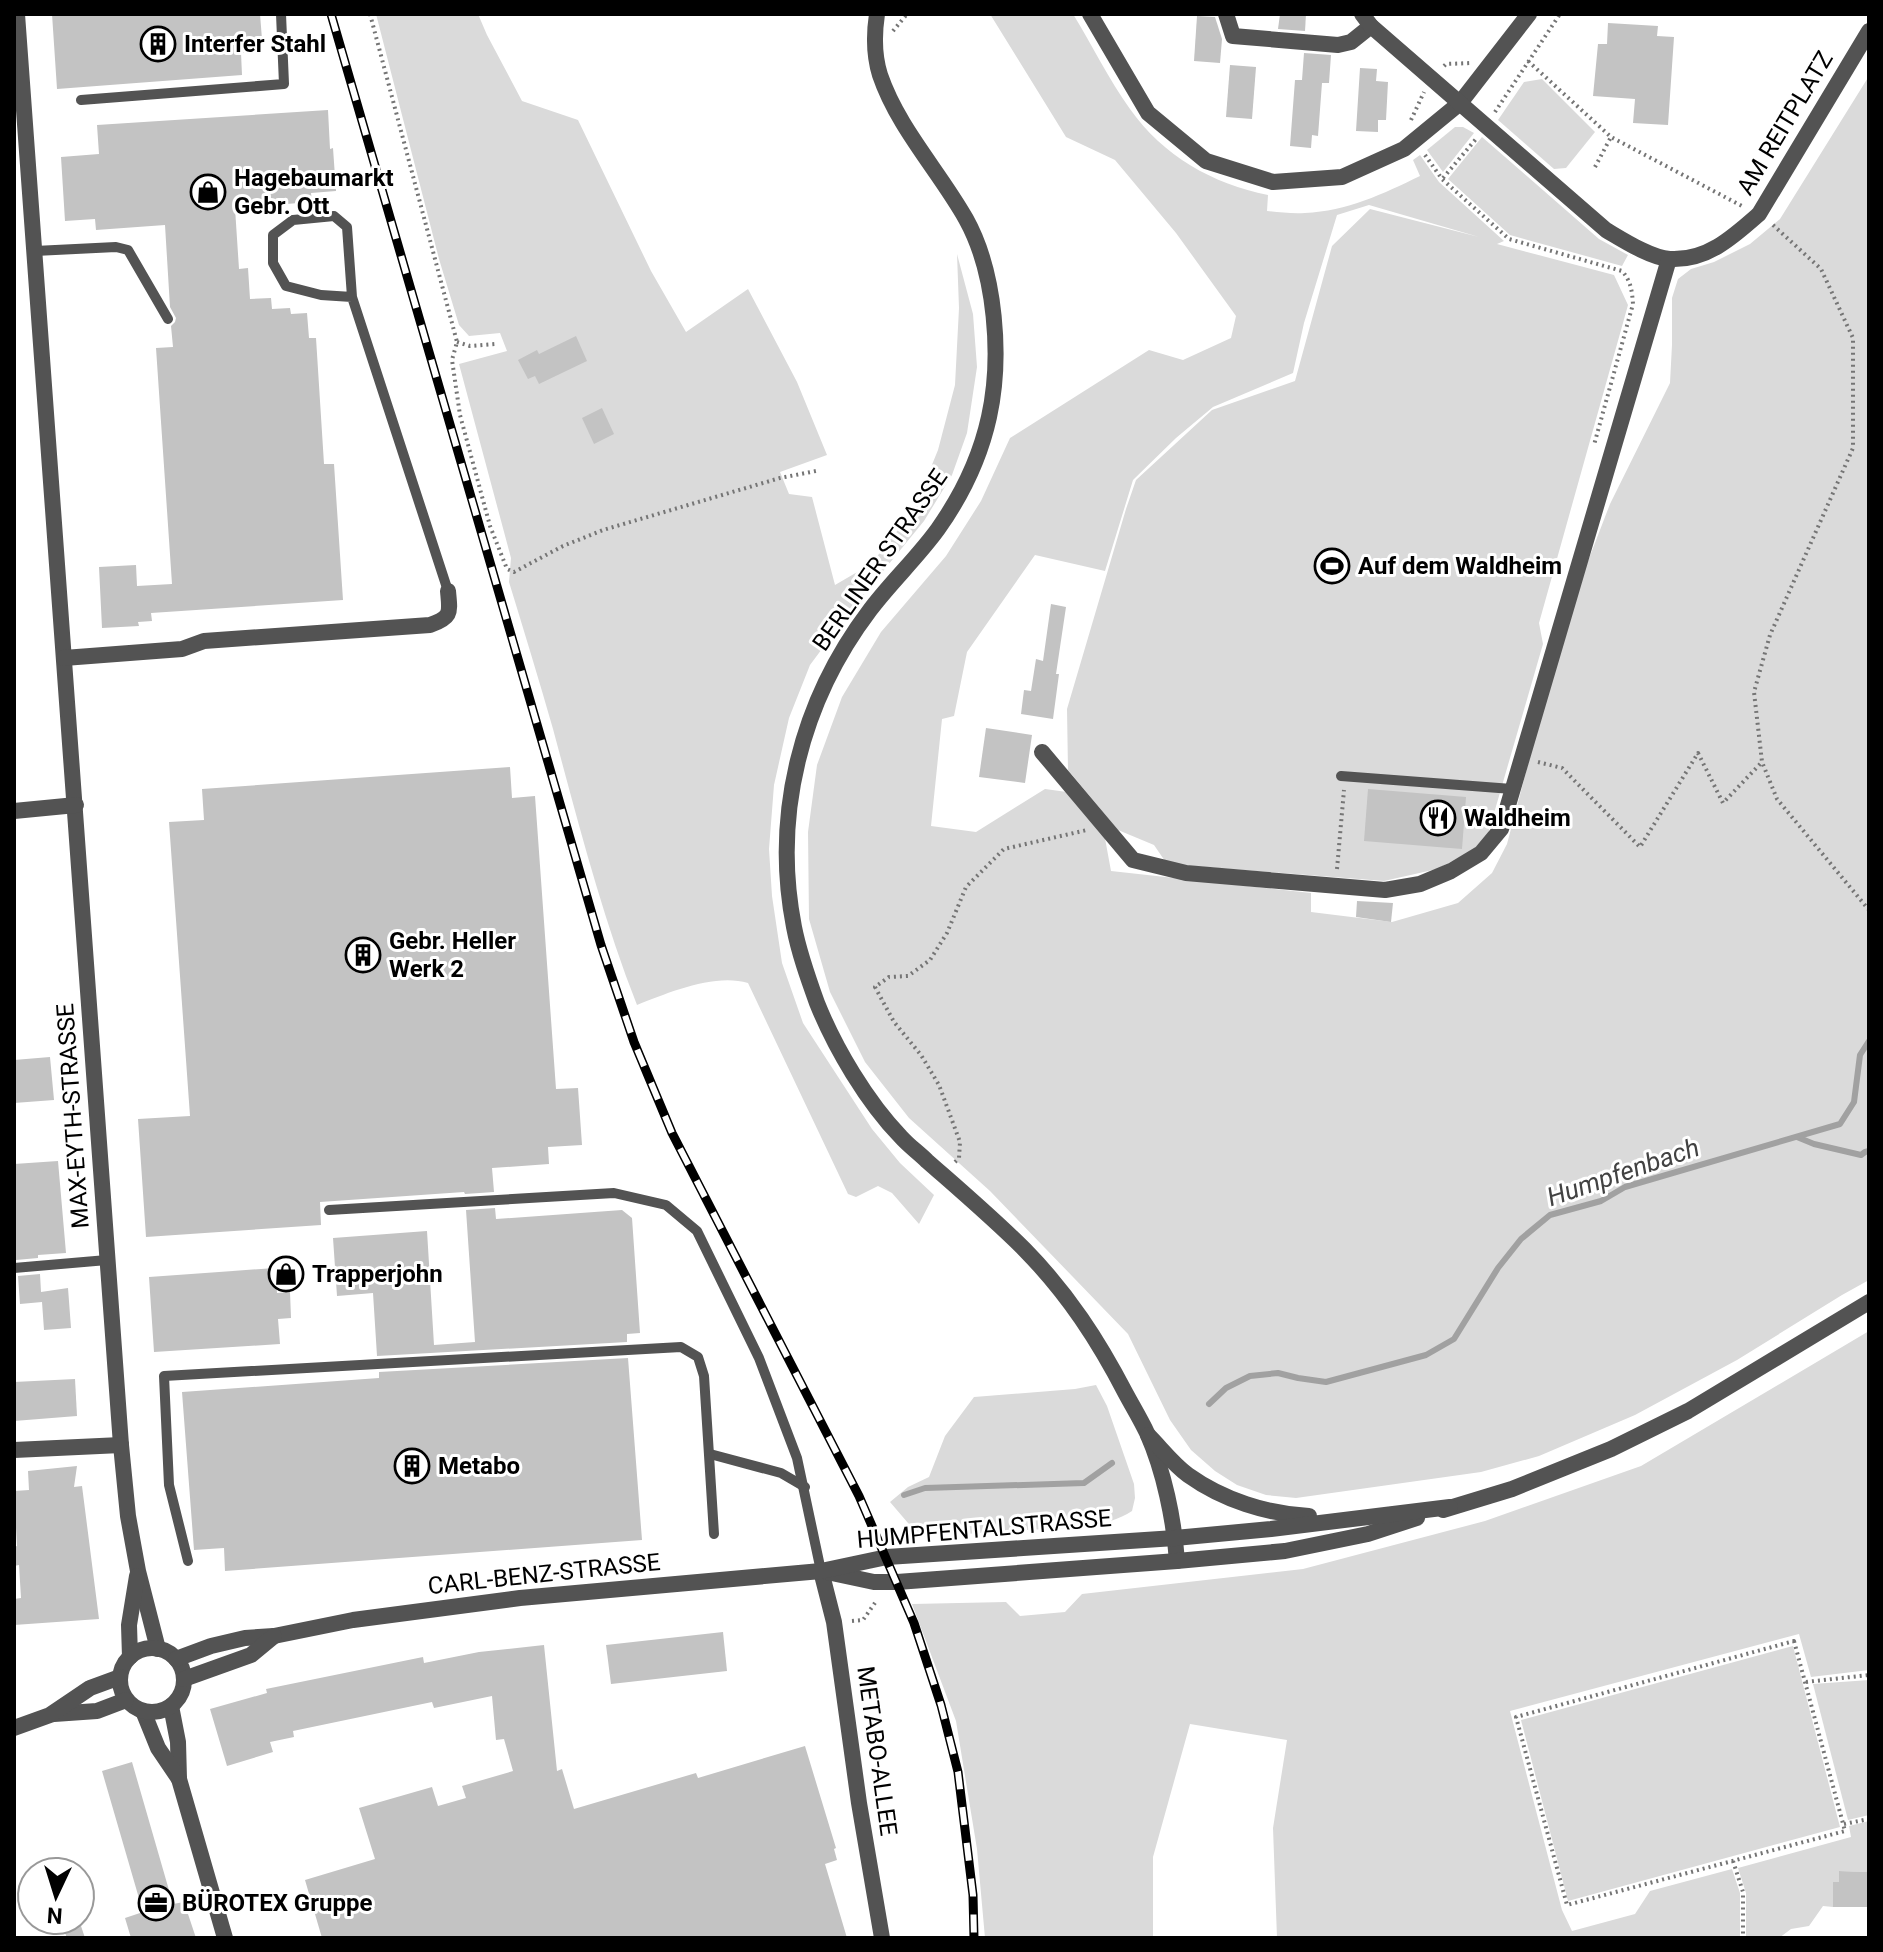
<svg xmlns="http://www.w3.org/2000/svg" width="1883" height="1952" viewBox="0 0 1883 1952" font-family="Roboto,sans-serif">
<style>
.green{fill:#dadada}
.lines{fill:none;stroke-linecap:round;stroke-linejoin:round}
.stream{stroke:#a1a1a1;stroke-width:6}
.building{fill:#c3c3c3}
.path{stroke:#757575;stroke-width:4;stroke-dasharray:2 4;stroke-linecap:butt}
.service{stroke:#535353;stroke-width:10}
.minor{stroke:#535353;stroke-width:16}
.tertiary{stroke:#535353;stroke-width:16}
.rail-casing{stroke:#000;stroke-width:9}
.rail{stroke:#fff;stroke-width:6;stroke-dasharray:18;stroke-linecap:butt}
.labels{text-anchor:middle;stroke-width:6;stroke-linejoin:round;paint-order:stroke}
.poi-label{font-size:24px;font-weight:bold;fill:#000;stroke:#fff;text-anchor:start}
.street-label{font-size:24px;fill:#000;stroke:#fff}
.water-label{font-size:26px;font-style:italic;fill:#424242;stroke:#fff}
</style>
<rect width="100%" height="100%" fill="#fff"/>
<g class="green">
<path d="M376,14H478L487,35L522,101L578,120L651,271L686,332L748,289L797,382L827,455L780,472L789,494L812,497L835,585L871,564L913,511L938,450L955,385L959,308L957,254L973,314L977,367L967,433L952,475L924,521L848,614L810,665L789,718L774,785L769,849L772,896L782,963L803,1023L872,1129L900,1163L934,1195L919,1224L892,1193L878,1186L856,1197L848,1194L748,983C714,973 668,993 637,1005C602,916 578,822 553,729C539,680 524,631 509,582L511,558L459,364L507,351L500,333L469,336L459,325L439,259Z"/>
<path d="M990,14H1073C1092,45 1109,80 1130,109C1163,156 1213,184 1268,195L1267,211C1279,212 1292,214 1305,213C1347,211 1383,194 1420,176L1413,160L1420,155L1439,182L1504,241L1497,244L1614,275L1628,305L1539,623L1543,644L1488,834L1473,850L1437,869L1384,881L1167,864L1154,845L1118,830L1068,770L1067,709L1126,509L1136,480L1212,410L1295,381L1332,246L1370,209L1479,237L1369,205L1337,215L1304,323L1293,373L1213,407L1176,438L1133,480L1105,571L1035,555L967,652L954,716L942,719L931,826L976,832L1045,789L1067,792L1104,833L1111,871L1311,893V912L1392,922L1458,903L1492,873L1507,844L1568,613L1610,504L1670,383L1672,345V298L1678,279L1691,269L1714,262L1750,244L1780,219L1869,76V1280L1842,1295L1737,1360L1635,1415L1539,1456L1481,1472L1296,1498L1266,1495L1237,1485L1215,1471L1191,1450L1170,1420L1128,1334L990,1191L909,1118L865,1062L830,992L809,919L808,832L817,765L842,697L881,632L946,556L981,501L1010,438L1149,350L1183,360L1231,338L1236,316L1176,233L1115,160L1066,137Z"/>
<path d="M1542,79L1595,132L1566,168L1554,169L1498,120L1524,82Z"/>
<path d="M1455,127H1463L1474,133L1443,172L1427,150Z"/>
<path d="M1482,137L1599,239L1628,255L1622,266L1510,235L1448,179Z"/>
<path d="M1869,1331V1670L1811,1677L1799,1634L1510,1711L1562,1910L1572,1931L1635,1914L1650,1891L1732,1869L1740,1893V1938H1277L1273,1828L1287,1740L1190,1724L1153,1857V1938H985L977,1849L956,1721L912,1604L1006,1602L1020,1616L1065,1612L1082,1594L1303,1569L1485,1521L1641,1466Z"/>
<path d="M1096,1385L1107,1406L1134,1484L1135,1498L1132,1511C1103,1530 1062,1528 1028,1530C992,1532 956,1535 920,1537L890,1502L908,1487L929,1477L945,1436L974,1397L1075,1389Z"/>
<path d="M1793,1646L1840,1827L1568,1901L1521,1720Z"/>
<path d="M1869,1680V1815L1848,1820L1813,1684Z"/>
<path d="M1869,1821V1877H1867V1872L1839,1871V1882H1833V1907L1823,1906L1809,1926L1791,1929L1779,1938H1746V1893L1738,1868L1851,1837L1849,1826Z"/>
</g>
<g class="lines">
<g class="stream">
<path d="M1797,1137L1814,1144L1861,1155L1865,1152L1869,1151"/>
<path d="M1209,1404L1226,1388L1250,1376L1278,1373L1298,1378L1326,1382L1426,1355L1454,1339L1498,1268L1521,1239L1550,1215L1601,1201L1625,1187L1840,1124L1854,1102L1860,1055L1869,1041"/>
<path d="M904,1495L925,1488L1084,1483L1112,1463"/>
</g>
</g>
<g class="building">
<path d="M52,14H260L263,52L241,53L242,75L57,89Z"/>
<path d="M1280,14H1306L1305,31L1278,29Z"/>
<path d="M1197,16L1215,17L1222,39L1220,63L1194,61Z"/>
<path d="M1608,23L1658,26L1657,36L1674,37L1668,125L1633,123L1635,99L1593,96L1598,44H1607Z"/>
<path d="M1304,53L1331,55L1329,83H1322L1318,136L1312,135L1311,148L1290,146L1295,80H1302Z"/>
<path d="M1230,65L1256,67L1252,119L1226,117Z"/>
<path d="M1360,68L1377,69L1376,81L1388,82L1386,120H1378V132L1356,131Z"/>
<path d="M328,110L330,149L333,148L336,191L311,193L312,202L235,208L239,269L248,268L250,299L271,298L272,309L290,308L291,314L307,313L309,338H316L324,464H334L343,600L151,613L152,621L138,622L139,626L102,628L99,567L136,565L137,586L172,584L156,348L173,347L171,326L175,322L176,318L170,307L165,225L96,230L95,219L65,221L61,157L99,154L97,125Z"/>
<path d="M576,336L587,361L539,384L535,376L528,379L518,360L537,350L539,354Z"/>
<path d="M602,408L614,434L594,444L582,418Z"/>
<path d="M1051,604L1066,607L1056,674H1059L1053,719L1021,714L1024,690L1031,691L1036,659L1043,661Z"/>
<path d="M986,728L1032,735L1025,783L979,777Z"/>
<path d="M510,767L512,798L535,796L556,1089L578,1088L582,1145L548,1147L549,1164L492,1168L494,1192L465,1194L464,1192L320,1202L321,1225L146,1237L138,1119L190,1116L169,822L204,820L202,789Z"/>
<path d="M1368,789L1466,797L1462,849L1364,841Z"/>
<path d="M1357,901L1393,903L1391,922L1356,917Z"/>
<path d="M50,1057L54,1100L14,1103V1060Z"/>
<path d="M58,1161L66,1253L38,1255V1258L16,1260V1257H14V1164Z"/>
<path d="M495,1208L496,1219L622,1210L632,1218L640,1333L627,1334V1342L377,1356L373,1293L337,1296L333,1238L427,1231L434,1345L475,1342L466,1210Z"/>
<path d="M275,1268L277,1293L290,1292L291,1318L278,1319L280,1344L154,1352L149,1277Z"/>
<path d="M40,1274L41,1292L68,1288L71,1328L44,1330L42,1302L20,1304L18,1276Z"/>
<path d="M628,1358L642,1540L225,1571L224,1548L194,1550L182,1392L379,1378V1372Z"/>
<path d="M75,1379L77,1416L14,1421V1382Z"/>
<path d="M77,1466L74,1487L82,1486L99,1619L14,1625V1599L21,1598L19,1565L14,1566V1547L17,1546L14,1491L29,1490L28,1471Z"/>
<path d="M723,1632L727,1671L611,1684L606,1645Z"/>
<path d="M544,1645L557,1771L562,1769L574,1809L696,1773L698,1778L805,1746L836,1848L834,1849L837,1860L825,1864L847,1938H322L305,1880L375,1859L359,1808L432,1787L438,1806L466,1798L462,1786L513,1771L504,1739L496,1740L492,1696L434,1708L432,1702L293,1731L294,1737L270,1742L273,1752L227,1766L210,1709L267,1693L266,1689L423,1657L424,1663L479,1652Z"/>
<path d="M132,1762L173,1904L184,1902L196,1938H131L125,1918L143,1912L102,1771Z"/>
<path d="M1839,1871L1868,1872L1869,1901L1867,1900V1907H1833V1882H1839Z"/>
<path d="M60,1920H79L85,1938H67Z"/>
</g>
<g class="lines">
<g class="path">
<path d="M370,14L457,342L452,360L460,415L490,526L507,569L514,572L563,546L603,530L780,478L816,471"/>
<path d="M893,31L907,14"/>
<path d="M1528,61L1611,137L1742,206"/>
<path d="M1444,66L1446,64L1471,63"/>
<path d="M1495,112L1560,14"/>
<path d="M1411,120L1424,92"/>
<path d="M1425,155L1442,179L1509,239L1622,271C1631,281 1632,291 1633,304L1594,445"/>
<path d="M1595,167L1611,137"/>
<path d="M1443,178L1476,139"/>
<path d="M1773,225L1821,269L1853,338V448L1770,635L1754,692L1762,762L1777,799L1869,910"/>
<path d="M457,342L470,346L495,344"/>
<path d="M1538,762L1562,768L1640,847L1698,753L1723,803L1762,762"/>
<path d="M1337,869L1344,790"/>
<path d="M955,1162L959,1158L960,1142L939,1085L921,1055L894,1022L875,987L889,977L908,976L930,960L947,933L966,887L1004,849L1087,830"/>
<path d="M852,1621L863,1620L877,1600"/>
<path d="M1794,1641L1845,1831L1567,1905L1516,1717Z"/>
<path d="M1806,1682L1869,1675"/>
<path d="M1844,1824L1869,1819"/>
<path d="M1733,1861L1743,1892V1938"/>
</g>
<g class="service">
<path d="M81,100L284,84L281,14"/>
<path d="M35,251L116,247L128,250L168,319"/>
<path d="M352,297L321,295L286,286L273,263V235L293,220L334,216L347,227L352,297L448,591"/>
<path d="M1341,776L1512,789"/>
<path d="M329,1210L614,1193L666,1205L697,1231L759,1358L797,1458L821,1571"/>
<path d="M14,1268L107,1260"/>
<path d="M710,1454L781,1473L805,1487"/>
<path d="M188,1561L169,1485L164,1376L681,1347L698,1357L704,1376L714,1534"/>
</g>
<g class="minor">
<path d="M17,14L121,1445L128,1516L138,1571L158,1649"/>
<path d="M877,14C874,34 874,56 880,75C898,128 939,171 966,219C996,273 1002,358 989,417C980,458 962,495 938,529C917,558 891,582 870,610C801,701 772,815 794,927C799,953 808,978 817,1003C835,1048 867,1102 901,1137C909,1146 919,1153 927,1161C960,1190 994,1219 1025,1250C1068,1294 1098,1340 1126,1394C1133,1407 1141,1420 1147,1433C1164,1471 1174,1520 1177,1561"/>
<path d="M1090,14L1148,113L1206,161L1273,182L1342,177L1404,149L1460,103L1529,14"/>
<path d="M1226,14L1233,36L1338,45L1351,42L1371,26"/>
<path d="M1362,14L1371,26L1606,230C1623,240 1651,258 1670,259C1707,261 1733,237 1759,214L1869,31"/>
<path d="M64,658L182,649L204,641L430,625C452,617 450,613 448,591"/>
<path d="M1042,752L1133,860L1186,873L1385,890L1420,884L1451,871L1481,853L1501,829L1669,259"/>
<path d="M14,811L76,805"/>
<path d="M14,1450L121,1445"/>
<path d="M821,1571L834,1622L859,1803L882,1938"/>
<path d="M130,1657L129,1625L137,1576"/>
<path d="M171,1706L178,1742L179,1779L225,1938"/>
<path d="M143,1711L158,1748L179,1779"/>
</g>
<g class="tertiary">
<path d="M1148,1435C1161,1448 1173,1464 1188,1475C1223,1500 1267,1514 1309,1516"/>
<path d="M1443,1510L1512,1489L1611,1449L1688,1411L1869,1302"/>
<path d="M827,1572L874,1582H897L1177,1561L1285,1551L1368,1534L1417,1518"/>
<circle cx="152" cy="1680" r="32"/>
<path d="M176,1659L211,1646L245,1638L274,1636L353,1620L520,1598L821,1571L887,1557L1175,1538L1271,1529L1450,1507"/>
<path d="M184,1679L251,1655L274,1636"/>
<path d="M54,1714L97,1711L126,1700"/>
<path d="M14,1728L50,1715L90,1688L120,1677"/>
</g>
<g class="rail-casing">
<path id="rail" d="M331,14L601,945L634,1042L672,1133L859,1496L914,1623L941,1705L958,1772L973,1895L974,1938"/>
</g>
<use href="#rail" class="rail"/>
</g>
<defs>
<g id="building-ring" transform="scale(1.8)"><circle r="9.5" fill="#fff" stroke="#000" stroke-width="1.5"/><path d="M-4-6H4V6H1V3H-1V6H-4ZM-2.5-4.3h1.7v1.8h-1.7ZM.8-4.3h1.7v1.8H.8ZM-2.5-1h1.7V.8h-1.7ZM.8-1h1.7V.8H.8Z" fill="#000"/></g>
<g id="shop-ring" transform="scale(1.8)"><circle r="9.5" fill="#fff" stroke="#000" stroke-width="1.5"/><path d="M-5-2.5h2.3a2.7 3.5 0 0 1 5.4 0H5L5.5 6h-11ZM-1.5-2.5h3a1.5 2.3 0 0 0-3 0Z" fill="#000"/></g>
<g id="stadium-ring" transform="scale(1.8)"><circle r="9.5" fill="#fff" stroke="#000" stroke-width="1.5"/><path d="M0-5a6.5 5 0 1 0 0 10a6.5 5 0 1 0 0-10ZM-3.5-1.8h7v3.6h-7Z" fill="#000"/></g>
<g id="restaurant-ring" transform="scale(1.8)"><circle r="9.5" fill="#fff" stroke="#000" stroke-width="1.5"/><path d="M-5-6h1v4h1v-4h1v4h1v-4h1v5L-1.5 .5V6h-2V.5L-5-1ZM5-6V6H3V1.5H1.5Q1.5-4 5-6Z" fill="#000"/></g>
<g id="office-ring" transform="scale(1.8)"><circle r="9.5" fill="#fff" stroke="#000" stroke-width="1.5"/><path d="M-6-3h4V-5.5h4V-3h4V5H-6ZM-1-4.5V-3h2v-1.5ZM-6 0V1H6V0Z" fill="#000"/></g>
</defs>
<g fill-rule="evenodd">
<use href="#building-ring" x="158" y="44"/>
<use href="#shop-ring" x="208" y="192"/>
<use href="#stadium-ring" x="1332" y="566"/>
<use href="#restaurant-ring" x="1438" y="818"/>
<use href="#building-ring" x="363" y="955"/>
<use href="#shop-ring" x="286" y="1274"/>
<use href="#building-ring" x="412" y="1466"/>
<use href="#office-ring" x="156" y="1903"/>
</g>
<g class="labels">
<g class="poi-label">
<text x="184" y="52">Interfer Stahl</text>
<text x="234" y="186">Hagebaumarkt<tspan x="234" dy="28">Gebr. Ott</tspan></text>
<text x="1358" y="574">Auf dem Waldheim</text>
<text x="1464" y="826">Waldheim</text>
<text x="389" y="949">Gebr. Heller<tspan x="389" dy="28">Werk 2</tspan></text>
<text x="312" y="1282">Trapperjohn</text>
<text x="438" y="1474">Metabo</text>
<text x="182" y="1911">BÜROTEX Gruppe</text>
</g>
<g class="street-label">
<text transform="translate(1785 123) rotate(-59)" y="8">AM REITPLATZ</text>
<text transform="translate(880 560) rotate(-55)" y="8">BERLINER STRASSE</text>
<text transform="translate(73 1116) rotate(-94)" y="8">MAX-EYTH-STRASSE</text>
<text transform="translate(984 1529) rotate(-5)" y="8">HUMPFENTALSTRASSE</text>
<text transform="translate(544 1574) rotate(-6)" y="8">CARL-BENZ-STRASSE</text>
<text transform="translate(877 1751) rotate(82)" y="8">METABO-ALLEE</text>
</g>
<g class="water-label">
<text transform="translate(1623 1172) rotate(-19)" y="9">Humpfenbach</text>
</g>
</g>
<rect width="1883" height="1952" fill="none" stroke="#000000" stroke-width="32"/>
<g transform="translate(56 1896) rotate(184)"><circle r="38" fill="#ffffff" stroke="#999999" stroke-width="2"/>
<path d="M0-6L14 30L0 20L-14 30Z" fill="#000000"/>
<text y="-12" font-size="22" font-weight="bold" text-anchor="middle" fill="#000000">N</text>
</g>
</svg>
